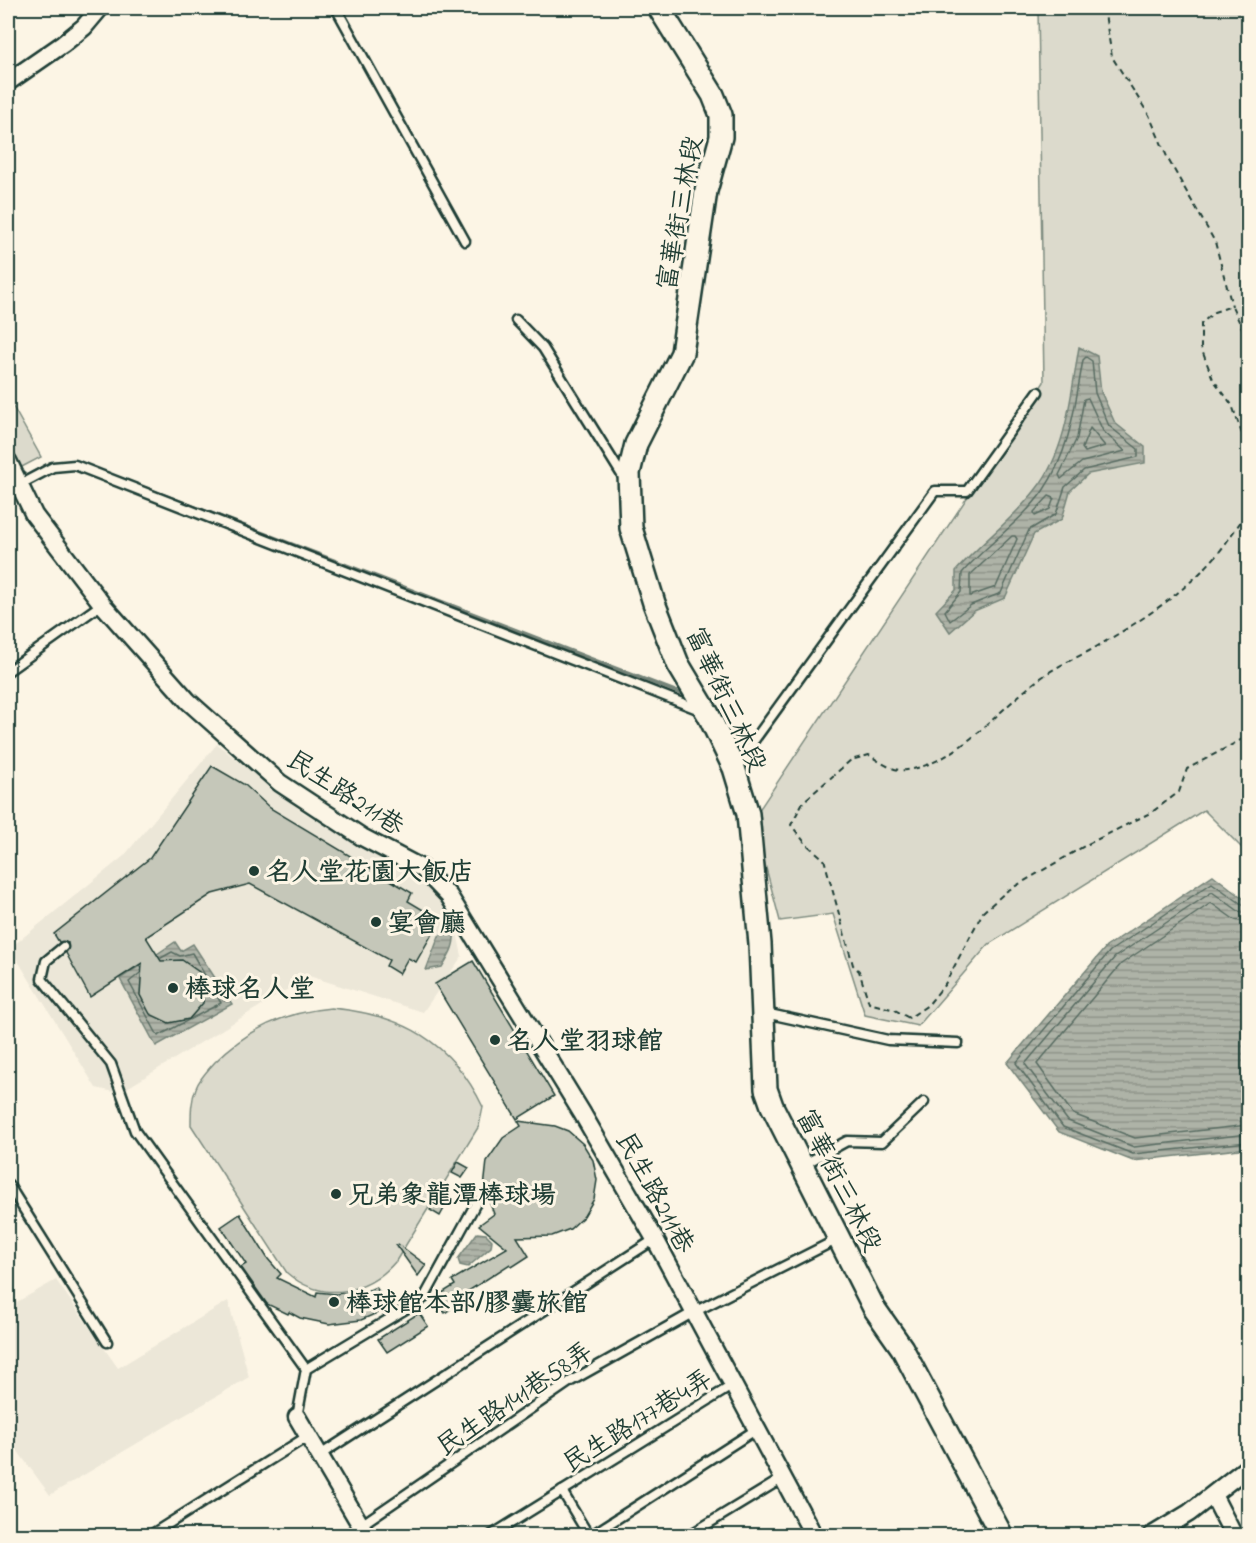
<svg xmlns="http://www.w3.org/2000/svg" width="1256" height="1543" viewBox="0 0 1256 1543" font-family="'Indie Flower','LXGW WenKai TC',sans-serif">
<style>
.built{fill:#ece7d8}
.green{fill:#dcdacc;stroke:#7e8c80;stroke-width:1.5}
.water{fill:url(#water-rules);stroke:#758479;stroke-width:1.5}
.lines{fill:none;stroke-linecap:round;stroke-linejoin:round}
.shore{stroke:#586c62;stroke-width:1.5}
.stream{stroke:#758479;stroke-width:4}
.building{fill:#c5c7b9;stroke:#1f3d34;stroke-width:1.5}
.service-casing{stroke:#1f3d34;stroke-width:13}
.minor-casing{stroke:#1f3d34;stroke-width:21}
.tertiary-casing{stroke:#1f3d34;stroke-width:26}
.path{stroke:#1f3d34;stroke-width:2;stroke-dasharray:6 4.5;stroke-linecap:butt}
.service{stroke:#fcf5e5;stroke-width:8}
.minor{stroke:#fcf5e5;stroke-width:16}
.tertiary{stroke:#fcf5e5;stroke-width:21}
.poi-dot{fill:#1f3d34;stroke:#fcf5e5;stroke-width:2}
.labels{text-anchor:middle;stroke-width:6;stroke-linejoin:round;paint-order:stroke}
.street-label{font-size:26px;fill:#1f3d34;stroke:#fcf5e5}
.poi-label{font-size:26px;font-weight:bold;fill:#1f3d34;stroke:#fcf5e5;text-anchor:start}
</style>
<defs>
<pattern id="water-rules" width="6" height="5" patternUnits="userSpaceOnUse" patternTransform="scale(1.5)"><rect width="6" height="5" fill="#aeb3a7"/><path d="M0 2.5h6" fill="none" stroke="#8d9389"/></pattern>
</defs>
<rect width="100%" height="100%" fill="#fcf5e5"/>
<filter id="ink" filterUnits="userSpaceOnUse"><feTurbulence type="fractalNoise" baseFrequency=".0167" numOctaves="2"/><feDisplacementMap in="SourceGraphic" scale="12" xChannelSelector="R" yChannelSelector="G"/><feConvolveMatrix kernelMatrix="1 2 1 2 8 2 1 2 1" color-interpolation-filters="sRGB"/></filter>
<g filter="url(#ink)">
<g class="built">
<path d="M217,744L304,813L421,877L454,918L462,956L423,1012L309,976L119,1093L96,1088L10,948L124,856Z"/>
<path d="M56,1280L118,1368L228,1301L249,1377L50,1495L8,1438V1307Z"/>
</g>
<g class="green">
<path d="M1038,8H1248V854L1204,810L989,944L918,1026L865,1015L833,914L780,921L753,819L1044,382Z"/>
<path d="M12,405L41,457L20,468L8,445V407Z"/>
<path d="M331,1008C402,1014 452,1042 483,1107L479,1126L396,1261C367,1295 322,1303 287,1273L191,1125C191,1113 191,1100 196,1088C199,1079 208,1070 215,1062C248,1029 285,1012 331,1008Z"/>
</g>
<g class="water">
<path d="M1079,347L1097,356L1101,392L1115,423L1145,447V463L1088,474L1070,491L1062,519L1034,534L1005,598L974,611L950,632L936,611L956,590V571C981,542 1013,520 1037,488C1067,450 1071,394 1079,347Z"/>
<path d="M1213,875L1248,902V1148L1133,1161L1059,1132L1007,1063L1106,947Z"/>
<path d="M453,928C457,943 450,954 442,967L426,970L439,936Z"/>
<path d="M175,942L181,951L193,944L232,1004L156,1046L120,979Z"/>
<path d="M477,1233L486,1234L492,1240L491,1247L468,1267L460,1265L458,1259Z"/>
</g>
<g class="lines">
<g class="shore">
<path d="M1086,357L1092,361L1095,393L1109,426L1138,449V457L1084,470L1065,487L1056,514L1029,530L1001,593L971,605L950,621L945,611L961,592L962,573C987,544 1021,522 1043,491C1070,452 1075,405 1083,360Z"/>
<path d="M1088,398L1103,431L1125,451L1082,462L1061,479L1059,475L1077,438L1084,399Z"/>
<path d="M1090,428L1105,446L1085,452L1082,448Z"/>
<path d="M1049,496L1054,498L1050,509L1035,516L1034,512Z"/>
<path d="M1012,536H1015L1017,539L996,587L970,596V575Z"/>
<path d="M1248,906L1243,905L1212,883L1110,951L1016,1063L1063,1127L1133,1154L1248,1142"/>
<path d="M1248,914L1240,912L1212,892L1115,957L1025,1064L1068,1121L1134,1147L1248,1134"/>
<path d="M1248,923L1235,920L1211,903L1121,964L1037,1064L1073,1114L1135,1138L1248,1125"/>
<path d="M140,973L129,982L158,1036L221,1003L192,953L180,956L172,952L161,958"/>
</g>
<g class="stream">
<path d="M33,473L50,463L79,462"/>
<path d="M111,475L685,695"/>
<path d="M8,490L10,488"/>
</g>
</g>
<g class="building">
<path d="M212,766L245,785L270,808L412,893L408,901L440,920L416,962L408,958L399,974L386,966L389,960L250,884L212,894L146,937L161,961L182,960L199,972L204,981L203,1003L189,1019L169,1023L150,1014L140,995L142,963L90,997L66,953L68,943L59,942L54,934L150,858Z"/>
<path d="M473,961L554,1096L517,1119L435,984Z"/>
<path d="M518,1121L555,1126L568,1131L583,1144L593,1160L597,1180L594,1199L584,1216L570,1229L552,1236L517,1237L529,1256L512,1267L510,1264L459,1297L461,1301L445,1313L434,1298L455,1285L452,1280L507,1248L479,1225L494,1214L484,1188L487,1161L503,1138L521,1126Z"/>
<path d="M458,1162L469,1168L462,1178L452,1173Z"/>
<path d="M437,1198L447,1203L440,1216L430,1210Z"/>
<path d="M240,1214L268,1259L281,1274L277,1278L316,1297L317,1292L336,1294L356,1291L358,1295L376,1287L389,1308L361,1320L329,1324L300,1318L289,1312L288,1314L267,1304L241,1267L246,1264L221,1227Z"/>
<path d="M398,1244L426,1265L418,1276L396,1245Z"/>
<path d="M419,1313L428,1326L387,1352L378,1339Z"/>
</g>
<g class="lines">
<g class="service-casing">
<g id="service">
<path d="M336,8L465,241"/>
<path d="M516,320L543,348L625,480"/>
<path d="M19,485L53,467L75,465L700,710"/>
<path d="M8,671L102,604"/>
<path d="M734,768L935,491H967L1038,392"/>
<path d="M63,947L46,961L42,979L111,1064L135,1131L306,1369"/>
<path d="M765,1013L888,1040L958,1043"/>
<path d="M803,1165L847,1141L882,1142L924,1102"/>
<path d="M8,1184L107,1342"/>
<path d="M297,1417L306,1369L424,1298L476,1203"/>
<path d="M320,1455L655,1239"/>
<path d="M562,1491L589,1536"/>
<path d="M149,1536L308,1436"/>
<path d="M345,1536L571,1381L694,1312L838,1239"/>
<path d="M490,1536L733,1385"/>
<path d="M590,1536L757,1429"/>
<path d="M688,1536L783,1478"/>
</g>
</g>
<g class="minor-casing">
<g id="minor">
<path d="M8,82L63,44L84,27L100,8"/>
<path d="M8,461L34,515L102,604L188,701L280,783L362,837L423,869L449,896L582,1113L655,1239L814,1536"/>
<path d="M297,1417L367,1536"/>
<path d="M1213,1495L1234,1536"/>
<path d="M1151,1536L1189,1513L1248,1467"/>
</g>
</g>
<g class="tertiary-casing">
<path id="tertiary" d="M659,8L713,95L721,115V137L706,191L682,353L636,444L629,473L631,528L654,603L678,664L708,714L734,768L748,814L760,944L766,1089L772,1106L874,1308L902,1348L1002,1536"/>
</g>
<g class="path">
<path d="M1104,8L1112,57L1149,115L1168,159L1215,242L1232,306"/>
<path d="M1242,325L1248,319"/>
<path d="M1248,341L1232,306L1214,312L1201,324V348L1213,379L1232,405L1248,451"/>
<path d="M1248,502C1247,515 1239,524 1232,534C1201,583 1146,618 1096,647C1081,656 1063,663 1048,673C1003,702 963,762 907,770C893,772 880,762 869,755L851,760L803,802L791,825L806,844L824,859L853,965L859,971L869,1003L895,1010L909,1018L928,1005L945,984L983,912L1007,891L1088,844L1152,812L1179,792L1187,769L1248,736"/>
</g>
<use href="#service" class="service"/>
<use href="#minor" class="minor"/>
<use href="#tertiary" class="tertiary"/>
</g>
</g>
<g class="poi-dot">
<circle cx="254" cy="871" r="6"/>
<circle cx="376" cy="922" r="6"/>
<circle cx="173" cy="988" r="6"/>
<circle cx="495" cy="1040" r="6"/>
<circle cx="336" cy="1194" r="6"/>
<circle cx="334" cy="1302" r="6"/>
</g>
<g class="labels">
<g class="street-label">
<text transform="translate(679 213) rotate(-80)" y="9">富華街三林段</text>
<text transform="translate(727 699) rotate(65)" y="9">富華街三林段</text>
<text transform="translate(346 792) rotate(33)" y="9">民生路211巷</text>
<text transform="translate(840 1180) rotate(63)" y="9">富華街三林段</text>
<text transform="translate(656 1192) rotate(61)" y="9">民生路211巷</text>
<text transform="translate(514 1398) rotate(-34)" y="9">民生路141巷58弄</text>
<text transform="translate(637 1420) rotate(-32)" y="9">民生路177巷4弄</text>
</g>
<g class="poi-label">
<text x="266" y="880">名人堂花園大飯店</text>
<text x="388" y="931">宴會廳</text>
<text x="185" y="997">棒球名人堂</text>
<text x="507" y="1049">名人堂羽球館</text>
<text x="348" y="1203">兄弟象龍潭棒球場</text>
<text x="346" y="1311">棒球館本部/膠囊旅館</text>
</g>
</g>
<rect width="1256" height="1543" fill="none" stroke="#fcf5e5" stroke-width="30"/>
<rect x="15" y="15" width="1226" height="1513" fill="none" stroke="#1f3d34" stroke-width="2" filter="url(#ink)"/>
</svg>
